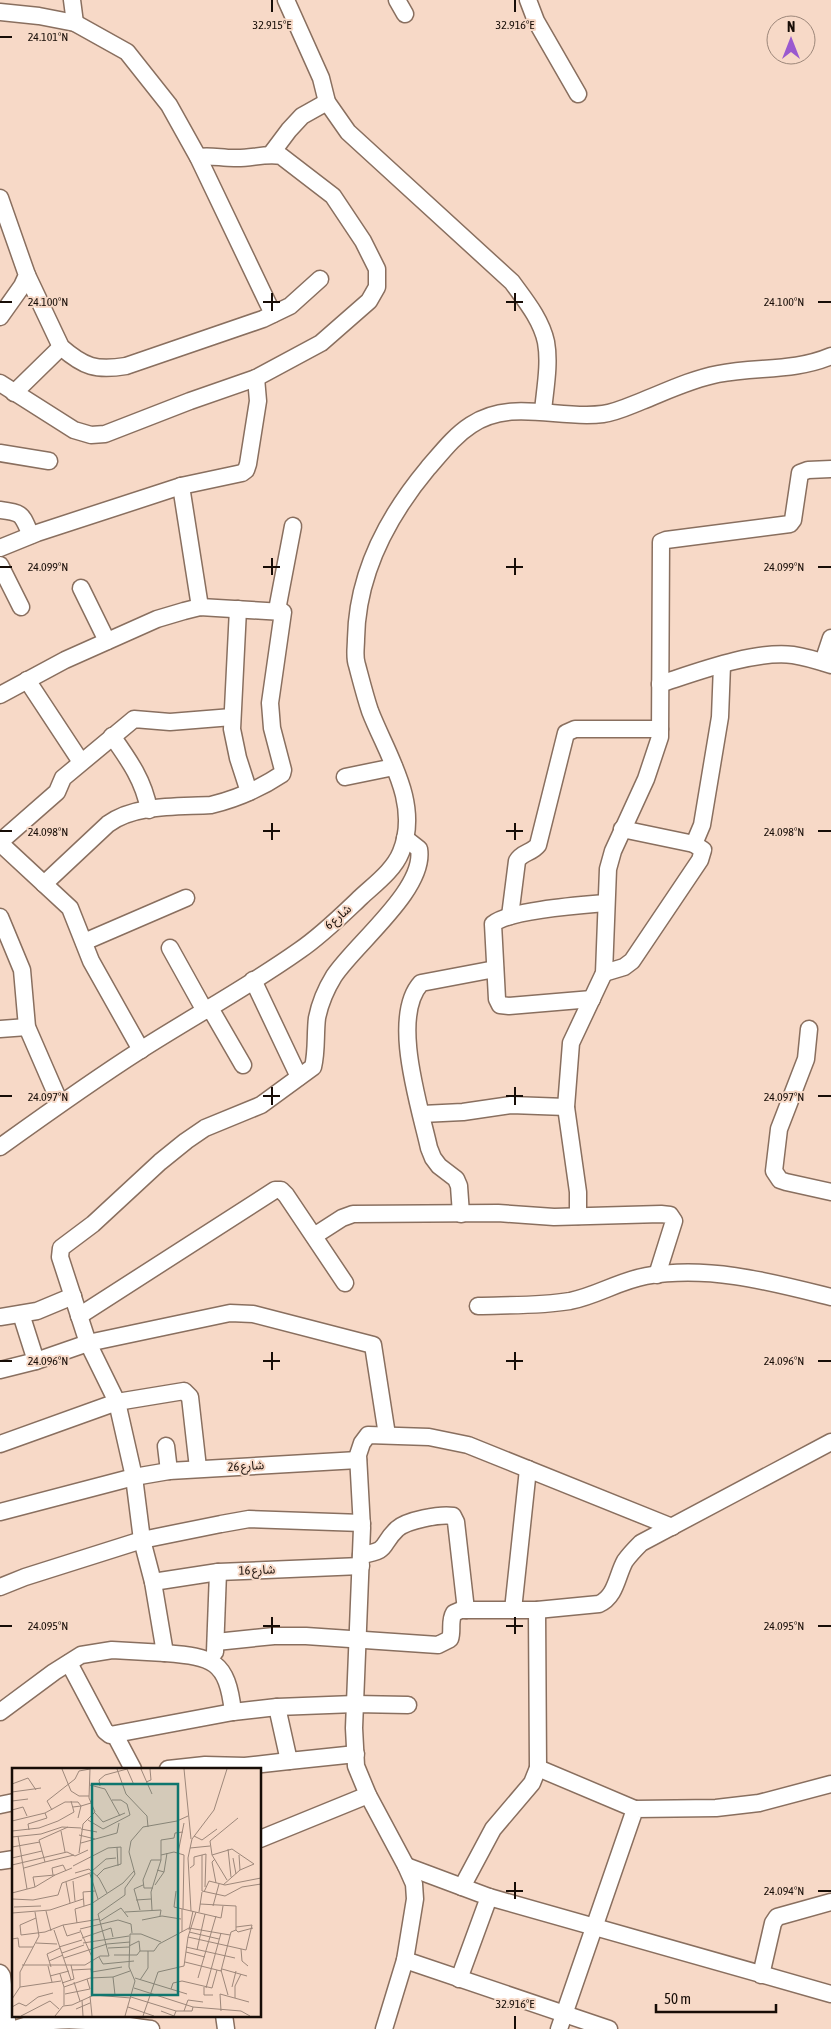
<svg xmlns="http://www.w3.org/2000/svg" width="831" height="2029" viewBox="0 0 831 2029" font-family="'Asap Condensed','Noto Sans Arabic',sans-serif">
<style>
.lines{fill:none;stroke-linecap:round;stroke-linejoin:round}
.street-casing{stroke:#896f5f;stroke-width:19}
.street{stroke:#fff;stroke-width:16}
.ticks{fill:none;stroke:#170d07;stroke-width:2}
.labels{text-anchor:middle;stroke-width:4;stroke-linejoin:round;paint-order:stroke}
.street-label{font-size:12px;fill:#170d07;stroke:#f7d9c7}
.inset-road{fill:none;stroke:#9d877a;stroke-width:1}
.view{fill:#0f766e;fill-opacity:0.15;stroke:#0f766e;stroke-width:2.5}
.inset-edge{fill:none;stroke:#170d07;stroke-width:2.5}
.ticks-label{font-size:12px;text-anchor:middle;fill:#170d07;stroke:#f7d9c7;stroke-width:4;stroke-linejoin:round;paint-order:stroke}
</style>
<rect width="100%" height="100%" fill="#f7d9c7"/>
<g class="lines">
<g class="street-casing">
<g id="street">
<path d="M72,0L75,23"/>
<path d="M286,0L321,78L327,102L348,132L512,282C525,300 541,319 546,342C550,364 545,389 543,411"/>
<path d="M397,0L405,14"/>
<path d="M528,0L536,21L578,94"/>
<path d="M0,12L39,16L75,23L127,52L169,105L198,157L273,314"/>
<path d="M271,154L289,130L302,116L327,102"/>
<path d="M0,198L27,275L22,286L0,317"/>
<path d="M27,275L61,347C84,367 96,371 126,366L263,319L290,306L320,279"/>
<path d="M0,383L74,430L91,435L105,434L190,401L256,378L321,343L369,301L377,287V269L363,241L333,196L281,156C265,153 250,159 234,158C221,158 210,155 198,157"/>
<path d="M14,393L61,347"/>
<path d="M0,453L49,461"/>
<path d="M181,486L200,607"/>
<path d="M0,510C24,513 21,514 31,535"/>
<path d="M0,548L37,533L181,486L242,473L246,470L248,464L258,401L256,378"/>
<path d="M0,565L21,607"/>
<path d="M81,588L107,641"/>
<path d="M238,609L232,729L238,758L249,792"/>
<path d="M277,610L293,526"/>
<path d="M823,662L831,638"/>
<path d="M27,680L81,762"/>
<path d="M660,684C697,672 755,650 793,655C806,657 819,661 831,665"/>
<path d="M0,695L65,660L157,619L184,611L200,607L283,612L270,703L272,728L283,770L282,774C261,788 236,799 211,805C178,807 135,804 108,824L44,884"/>
<path d="M112,736C129,760 144,781 149,810"/>
<path d="M345,777L394,767"/>
<path d="M622,829L694,844L702,825L720,717L722,665"/>
<path d="M0,842L57,792L63,778L134,719L170,722L232,717"/>
<path d="M0,843L70,908L91,961L141,1050"/>
<path d="M510,916L517,861C522,852 532,853 538,845L566,733L575,729H660"/>
<path d="M0,917L22,970L27,1027L60,1103"/>
<path d="M84,942L186,898"/>
<path d="M170,948L205,1011"/>
<path d="M604,973L624,967L632,961L700,860L703,850L694,844"/>
<path d="M253,980L299,1077"/>
<path d="M592,999L509,1006L500,1005L497,999L493,924C509,910 583,905 606,903"/>
<path d="M210,1008L243,1065"/>
<path d="M0,1029L27,1027"/>
<path d="M809,1029L806,1059L779,1129L774,1171L780,1180L786,1182L831,1192"/>
<path d="M422,1114L463,1112L511,1105L566,1107"/>
<path d="M0,1147C46,1114 92,1081 139,1051C192,1017 248,987 300,950C322,935 342,915 361,897C375,884 394,870 401,852C421,803 387,755 370,711C365,696 361,680 357,665C354,657 356,648 356,639C357,574 388,516 428,468C442,452 454,436 471,425C511,398 559,420 603,414C617,412 629,406 642,401C667,391 692,379 718,374C757,366 793,372 831,356"/>
<path d="M461,1214L459,1186L456,1179L439,1166L433,1158L429,1148C420,1107 390,1017 421,983L495,969"/>
<path d="M578,1216V1192L566,1107L571,1043L604,973L608,869L613,851L646,779L660,737L661,542L666,540L790,524L793,520L800,473L808,470L831,469"/>
<path d="M314,1236L342,1218L353,1214L498,1213L554,1217L661,1214L670,1215L674,1221L657,1275"/>
<path d="M478,1306C508,1305 540,1306 570,1301C596,1296 619,1281 646,1276C709,1265 771,1282 831,1297"/>
<path d="M21,1314L36,1361"/>
<path d="M79,1316L275,1190H281L286,1195L345,1283"/>
<path d="M0,1317L37,1311L73,1296"/>
<path d="M0,1370L36,1361L88,1343L230,1313L253,1314L373,1345L387,1435"/>
<path d="M0,1444L117,1402L184,1391L190,1397L198,1468"/>
<path d="M166,1446L169,1471"/>
<path d="M0,1512L134,1477L169,1471L358,1460"/>
<path d="M361,1555C391,1550 379,1546 397,1529C407,1520 440,1514 453,1516L456,1522L466,1610"/>
<path d="M153,1582L218,1572L361,1566"/>
<path d="M0,1587L25,1577L142,1540L221,1524L249,1519L362,1523"/>
<path d="M513,1610L528,1469"/>
<path d="M216,1642L274,1636H306L438,1645L450,1639C453,1631 449,1621 454,1613L461,1610H537L599,1604C616,1597 617,1575 625,1561C630,1554 635,1549 641,1543L831,1442"/>
<path d="M215,1652L218,1572"/>
<path d="M165,1653C213,1657 227,1660 233,1712"/>
<path d="M69,1663L105,1731L110,1735L233,1712L277,1707L355,1704L408,1705"/>
<path d="M277,1707L289,1761L356,1754"/>
<path d="M0,1712L54,1672L81,1655L112,1650L165,1653L153,1582L142,1540L134,1477L117,1402L88,1343L60,1257L61,1248L93,1224L160,1162L186,1141L205,1128L261,1105L313,1067C317,1051 315,1034 317,1018C320,1003 326,989 334,976C355,944 426,889 419,849L405,838"/>
<path d="M115,1735L133,1769"/>
<path d="M538,1768L635,1809"/>
<path d="M168,1769L205,1765L245,1766L289,1761"/>
<path d="M0,1805L14,1802"/>
<path d="M260,1839L368,1795"/>
<path d="M0,1861L14,1859"/>
<path d="M406,1866L489,1897L831,1994"/>
<path d="M462,1887L493,1829L532,1783L538,1768L537,1610"/>
<path d="M405,1960L609,2029"/>
<path d="M0,1973L2,1976L8,2029"/>
<path d="M761,1975L773,1923L777,1917L831,1902"/>
<path d="M459,1979L489,1897"/>
<path d="M224,2015L226,2029"/>
<path d="M15,2029C58,2013 107,2023 151,2029"/>
<path d="M384,2029L405,1960L415,1899L414,1884L406,1866L368,1795L356,1766L354,1728L362,1528L358,1455L362,1443L368,1435L429,1437L468,1445L672,1527"/>
<path d="M559,2029L635,1809L716,1808L759,1803L831,1784"/>
</g>
</g>
<use href="#street" class="street"/>
</g>
<path class="ticks" d="M272,0V12M515,0V12M0,37H12M272,293V311M515,293V311M0,302H12M263,302H280M506,302H523M818,302H831M272,558V575M515,558V575M0,567H12M263,567H280M506,567H523M818,567H831M272,823V840M515,823V840M0,831H12M263,831H280M506,831H523M818,831H831M272,1087V1105M515,1087V1105M0,1096H12M263,1096H280M506,1096H523M818,1096H831M272,1352V1370M515,1352V1370M0,1361H12M263,1361H280M506,1361H523M818,1361H831M272,1617V1634M515,1617V1634M0,1626H12M263,1626H280M506,1626H523M818,1626H831M515,1882V1899M506,1891H523M818,1891H831M515,2016V2029"/>
<g class="labels">
<g class="street-label">
<text transform="translate(338 917) rotate(-41)" y="4">شارع 6</text>
<text transform="translate(246 1466) rotate(-3)" y="4">شارع 26</text>
<text transform="translate(257 1570) rotate(-2)" y="4">شارع 16</text>
</g>
</g>
<g transform="translate(12 1768)">
<rect width="249" height="249" fill="#f7d9c7"/>
<path class="inset-road" d="M50,1L59,23L67,28H77M105,1L114,26L135,48L136,59M115,1L122,17M129,1L140,26M172,1L179,71M134,14L139,12L138,1M0,16L16,10L24,22M78,17L93,21L108,48M88,18L87,12L93,7L115,1M0,24L29,20M0,33L16,31M61,39L69,38L66,50M0,42L11,39L15,48M40,42L35,33L63,11L67,3L78,1M83,45L91,54L113,45M76,52L91,61L118,47L115,36L109,32H100M0,53L33,45L53,34H66L69,38L79,35M56,59L27,72L33,94L62,87M69,61L85,64M17,62L16,56L35,50L33,45M0,63L27,60L46,53L62,44L59,33M49,63L53,84M67,67L83,71M6,68L15,121M182,68L190,72L205,61M0,69L29,66L50,59L69,60M69,75L105,65L107,55M0,79L28,74M105,79L106,98M178,80L198,78M216,81L219,109M67,85L71,56L83,44L77,30L78,1M166,85L172,55M149,87L162,84L172,87L171,141M190,87V123L213,128L230,119L249,116M200,87L220,81L242,96L228,102L211,117M227,87L228,102M0,90L30,83M221,90L224,106M203,91L200,94L204,115M0,97L55,84L63,88L76,82M61,98L96,80L109,79V96L92,101L85,108M12,100L33,94M178,100L182,97V89L194,86L193,119M145,102L152,104L155,85M80,103L94,91L104,90M63,105L77,101L87,110L95,125M78,106L86,131M41,107L40,100L51,97L54,103M215,112L200,87L198,73L226,50M61,113L63,133M54,114L58,135M143,117L152,104M23,119L21,109L43,107L60,100M141,120H132L131,112L139,92H149M164,123L162,139L209,150L211,138M192,124L197,113L213,117L249,110M0,125L23,119L43,107M0,131L21,132L46,127L50,115L81,104M124,132L139,131M72,138L71,124L83,123M201,138L207,116M2,139L29,138M170,141V164M128,142L122,121L131,117M140,142L139,124L149,92V72L162,70L163,65L171,64M34,143L39,163M179,143L176,90L180,71L202,42L215,1M113,144L149,142L148,148M187,144L190,124M0,145L38,142L71,131M24,150L8,157L9,167L33,164L51,157L55,168L68,164M130,152L150,148L169,151M88,153L109,140L116,149M65,155L63,141L79,136L111,115L122,103M51,157L88,151M68,161L106,152L119,156L120,165M42,162L59,212M68,162L80,189M177,162L181,143M224,162L226,164L241,160M177,164L207,171M176,169L234,182L240,157L224,159M70,170L99,160L101,169M0,171L6,170L7,179H21M24,175L45,176M71,175L117,168M117,178L127,173L128,183M47,179L70,172M174,179L223,190M96,180L117,179M229,181L230,193L236,198M185,182L193,146M174,184L193,189M50,185L72,177M102,187H125L128,183H142L147,176L177,160L218,167M87,189L91,196L122,193M52,190L95,176L118,174M37,193L51,187M173,194L209,203L219,164L224,162V138L188,136M10,197H73L88,188H97L86,146L113,127V120L123,106L117,84L119,73L131,59L165,53L176,48M36,198L40,214M39,199L35,186L48,180M210,201L235,208M60,202L79,201L80,209M209,202L216,227M80,204L110,199M48,206L52,219L78,210L101,209L118,203M38,208L57,203M101,209L103,227M123,210L175,226M186,210L204,148M128,212L136,200V183M62,214L68,233M50,215L62,211L59,197M8,219L49,213M52,219V237M192,219V227H201M220,219L224,203M122,220L181,239L229,243L238,248M194,220L209,165M159,221L161,215L170,213L200,220L205,202M53,226L78,221L75,211M78,228L80,248M119,229L164,243H180L181,239M223,230V218L229,206M0,231L8,219V204L27,168L23,144M70,232L71,248M0,239L7,235L14,238L26,229L41,225M116,239L142,248M64,241L78,235M149,243L162,248L164,243M172,243L176,232L191,234M209,243L208,226L237,234M9,248L38,233L47,241M43,248L51,238L60,237L82,227L119,230M113,248L123,213L117,199L118,166H129L149,174M131,248L146,204L172,198L176,169L184,144"/>
<path class="view" d="M80,16H166V227H80Z"/>
<rect width="249" height="249" class="inset-edge"/>
</g>
<g class="ticks-label">
<text x="272" y="29">32.915°E</text>
<text x="515" y="29">32.916°E</text>
<text x="48" y="41">24.101°N</text>
<text x="48" y="306">24.100°N</text>
<text x="784" y="306">24.100°N</text>
<text x="48" y="571">24.099°N</text>
<text x="784" y="571">24.099°N</text>
<text x="48" y="836">24.098°N</text>
<text x="784" y="836">24.098°N</text>
<text x="48" y="1101">24.097°N</text>
<text x="784" y="1101">24.097°N</text>
<text x="48" y="1365">24.096°N</text>
<text x="784" y="1365">24.096°N</text>
<text x="48" y="1630">24.095°N</text>
<text x="784" y="1630">24.095°N</text>
<text x="784" y="1895">24.094°N</text>
<text x="515" y="2008">32.916°E</text>
</g>
<g transform="translate(791 40)"><circle r="24" fill="#f7d9c7" stroke="#9d877a"/>
<path d="M0-4L9 19L0 12L-9 19Z" fill="#9a59cf"/>
<text y="-8" font-size="14" font-weight="bold" text-anchor="middle" fill="#170d07">N</text>
</g>
<path d="M656 2004v8h120v-8" fill="none" stroke="#170d07" stroke-width="2.5"/>
<text x="664" y="2004" font-size="15" fill="#170d07" stroke="#f7d9c7" stroke-width="4" paint-order="stroke">50 m</text>
</svg>
